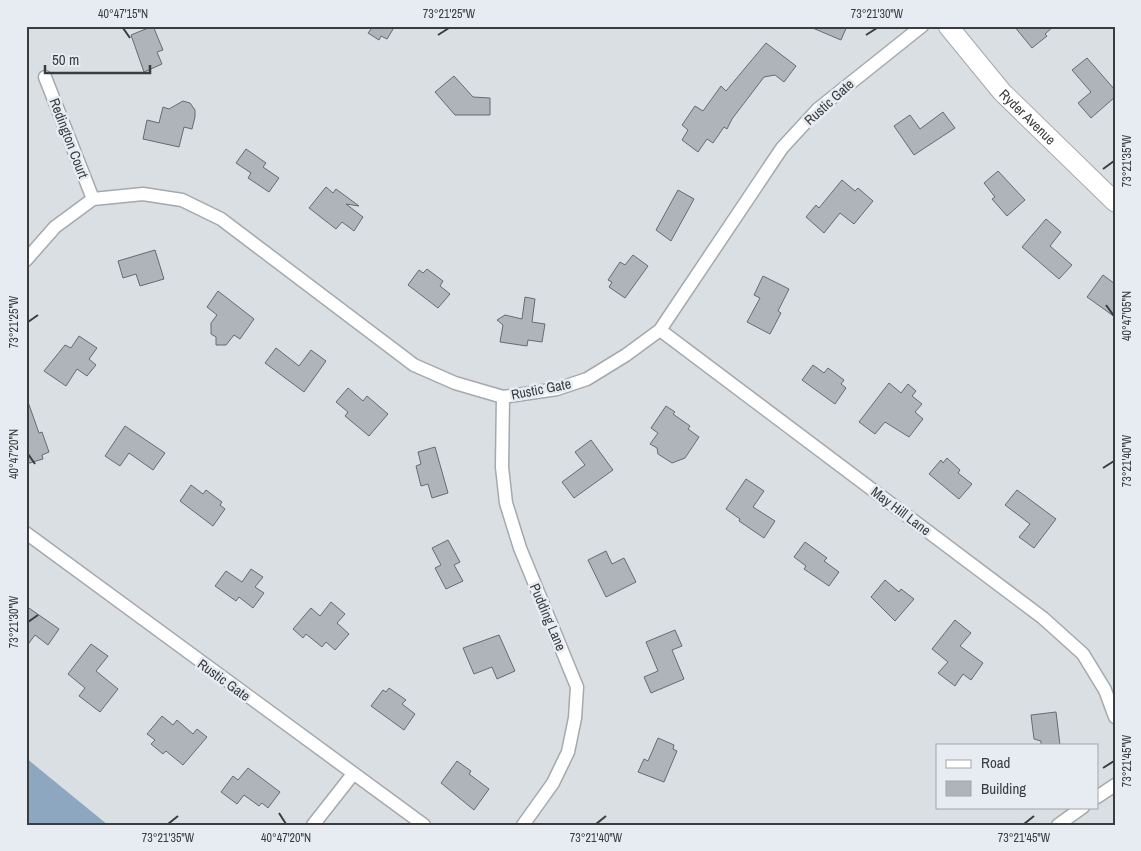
<svg xmlns="http://www.w3.org/2000/svg" width="1141" height="851" viewBox="0 0 1141 851" font-family="'Archivo Narrow',sans-serif">
<style>
.forest{fill:#8ea7c1}
.building{fill:#afb4ba;stroke:#666b70}
.lines{fill:none;stroke-linecap:round;stroke-linejoin:round}
.street-casing{stroke:#a4a9ae;stroke-width:15}
.secondary-casing{stroke:#a4a9ae;stroke-width:21}
.street{stroke:#fff;stroke-width:12}
.secondary{stroke:#fff;stroke-width:19}
.ticks{fill:none;stroke:#3a3c3e;stroke-width:2}
.labels{text-anchor:middle;stroke-width:5;stroke-linejoin:round;paint-order:stroke}
.street-label{font-size:14px;fill:#3a3c3e;stroke:#e7ecf2}
.neatline{fill:none;stroke:#3a3c3e;stroke-width:2}
.ticks-label{font-size:12px;text-anchor:middle;fill:#3a3c3e}
</style>
<rect width="100%" height="100%" fill="#dadfe4"/>
<path class="forest" d="M26,758L108,825H26Z"/>
<g class="building">
<path d="M153,26L163,50L157,52L162,64L144,72L131,35Z"/>
<path d="M367,26H395L387,39L381,36L379,40L368,33L371,29Z"/>
<path d="M808,26H847L841,40Z"/>
<path d="M1014,26H1054L1045,34L1047,36L1032,48Z"/>
<path d="M766,43L796,66L784,82L775,75L764,77L732,119L727,129L724,127L713,143L707,139L698,152L682,140L688,130L682,125L695,106L703,111L721,86L726,91Z"/>
<path d="M1087,58L1115,90V97L1091,118L1078,103L1091,92L1072,70Z"/>
<path d="M454,76L473,97L490,98V115H455L435,92Z"/>
<path d="M183,101L190,103L195,110V117L192,129L184,127L179,147L143,139L147,120L159,123L163,107L169,109Z"/>
<path d="M943,112L955,128L914,155L894,126L910,115L920,129Z"/>
<path d="M246,149L266,163L263,167L279,178L269,192L248,178L251,173L236,163Z"/>
<path d="M998,171L1025,200L1007,216L992,199L995,197L984,183Z"/>
<path d="M842,180L855,191L858,188L873,201L854,224L840,213L824,233L806,217L816,205L819,208Z"/>
<path d="M326,187L333,193L336,189L359,206L346,204L363,217L354,231L342,222L336,229L309,208Z"/>
<path d="M678,190L694,199L671,241L656,230Z"/>
<path d="M1046,219L1061,232L1050,246L1072,265L1059,279L1022,247Z"/>
<path d="M155,250L164,279L140,286L136,274L123,278L118,261Z"/>
<path d="M633,255L648,266L625,298L609,287L612,282L608,280L620,262L625,265Z"/>
<path d="M427,269L443,281L440,286L450,294L438,308L408,285L419,270L423,273Z"/>
<path d="M1103,275L1115,284V317L1087,297Z"/>
<path d="M763,276L789,289L778,311L781,313L770,334L747,322L760,298L754,295Z"/>
<path d="M218,291L254,319L240,339L234,335L226,345H216V337L211,334V323L217,315L207,307Z"/>
<path d="M525,297L535,299L532,322L545,324L542,342L528,340L527,346L500,342L503,325L497,320L505,315L522,319Z"/>
<path d="M79,336L97,348L89,359L96,365L87,376L77,369L66,386L44,371L65,345L71,348Z"/>
<path d="M276,348L299,366L311,350L326,361L304,392L265,363Z"/>
<path d="M813,365L824,373L828,368L844,380L841,384L846,388L835,404L802,380Z"/>
<path d="M889,383L901,393L908,384L916,391L912,396L922,404L915,412L923,419L909,437L885,422L875,434L859,422Z"/>
<path d="M348,388L363,401L367,396L388,414L369,436L345,416L348,412L336,402Z"/>
<path d="M26,402H28L39,433L42,432L49,452L42,455L43,459L26,464Z"/>
<path d="M666,406L675,412L673,414L690,426L688,429L699,437L685,458L672,463L658,454L657,448L650,444L658,433L651,428Z"/>
<path d="M125,426L165,453L153,470L129,453L120,466L105,456Z"/>
<path d="M591,440L613,470L574,498L562,482L585,465L575,452Z"/>
<path d="M435,447L448,493L432,498L428,484L421,486L416,466L421,464L418,452Z"/>
<path d="M947,458L960,470L958,473L972,484L959,499L929,474L941,460L943,463Z"/>
<path d="M746,479L764,491L753,507L775,521L764,538L739,521L740,519L726,509Z"/>
<path d="M191,485L203,494L206,490L222,502L220,505L225,509L213,526L180,501Z"/>
<path d="M1017,490L1056,519L1034,548L1019,537L1030,524L1005,505Z"/>
<path d="M448,540L460,562L454,565L463,581L446,589L435,568L441,565L432,548Z"/>
<path d="M805,542L827,558L824,561L839,572L829,586L804,569L806,566L794,557Z"/>
<path d="M606,551L612,564L624,558L636,582L606,597L588,560Z"/>
<path d="M251,569L263,577L255,587L264,593L253,608L239,597L236,601L215,586L226,571L242,582Z"/>
<path d="M885,580L899,592L901,589L914,599L895,621L871,597Z"/>
<path d="M331,602L345,614L337,623L349,634L335,650L326,642L322,647L306,634L303,638L293,629L311,608L320,616Z"/>
<path d="M26,606L59,629L48,645L35,635L26,647Z"/>
<path d="M955,620L971,633L960,646L983,663L971,680L963,674L955,686L938,673L948,662L932,649Z"/>
<path d="M675,630L682,646L672,650L684,679L651,693L644,677L658,671L646,642Z"/>
<path d="M499,635L515,671L497,679L492,667L474,674L463,648Z"/>
<path d="M91,644L108,656L96,671L118,689L100,712L79,696L85,688L68,674Z"/>
<path d="M389,688L406,700L402,704L415,714L404,730L371,706L383,690L386,692Z"/>
<path d="M1056,712L1060,745H1041V741L1034,739L1031,715Z"/>
<path d="M162,716L173,725L177,720L193,734L197,729L207,737L183,765L166,751L163,754L151,744L155,740L147,734Z"/>
<path d="M658,738L674,745L673,749L677,751L664,782L638,772L644,759L648,761Z"/>
<path d="M457,761L471,771L469,774L489,789L474,810L441,783Z"/>
<path d="M248,768L280,792L268,808L262,803L259,806L244,795L237,804L221,792L233,776L238,780Z"/>
</g>
<g class="lines">
<g class="street-casing">
<g id="street">
<path d="M45,77L93,199"/>
<path d="M26,260L55,227L93,199L143,194L182,200L221,219L414,365L455,383L503,397L557,389L587,379L626,355L660,330L782,148L818,109L922,26"/>
<path d="M660,330L1043,618L1083,654L1105,690L1115,717"/>
<path d="M503,397L502,467L506,503L520,548L577,687L575,718L568,752L553,783L523,825"/>
<path d="M26,533L424,825"/>
<path d="M1097,797L1115,785"/>
<path d="M313,825L353,774"/>
<path d="M1058,825L1083,807"/>
</g>
</g>
<g class="secondary-casing">
<g id="secondary">
<path id="s1" d="M948,26L1002,92L1115,202"/>
</g>
</g>
<use href="#street" class="street"/>
<use href="#secondary" class="secondary"/>
</g>
<path class="ticks" d="M123,28L130,38M438,35L449,28M866,35L877,28M1103,169L1114,161M1106,305L1114,316M28,322L38,315M28,454L35,464M1103,468L1114,461M28,622L38,615M1103,768L1114,761M279,813L286,824M168,824L178,816M596,824L606,816M1024,824L1034,816"/>
<g class="labels">
<g class="street-label">
<text transform="translate(829 102) rotate(-42)" y="5">Rustic Gate</text>
<text dy="5" stroke="none"><textPath href="#s1" startOffset="121">Ryder Avenue</textPath></text>
<text transform="translate(69 138) rotate(69)" y="5">Redington Court</text>
<text transform="translate(541 389) rotate(-11)" y="5">Rustic Gate</text>
<text transform="translate(901 511) rotate(37)" y="5">May Hill Lane</text>
<text transform="translate(548 617) rotate(67)" y="5">Pudding Lane</text>
<text transform="translate(224 680) rotate(36)" y="5">Rustic Gate</text>
</g>
</g>
<rect width="1141" height="851" fill="none" stroke="#e7ecf2" stroke-width="55"/>
<rect x="936" y="744" width="162" height="65" fill="#e7ecf2" stroke="#a2a6aa"/>
<rect x="946" y="760" width="25" height="8" fill="#ffffff" stroke="#a2a6aa"/>
<text x="981" y="768" font-size="15" fill="#3a3c3e">Road</text>
<rect x="946" y="781" width="25" height="15" fill="#afb4ba" stroke="#a2a6aa"/>
<text x="981" y="794" font-size="15" fill="#3a3c3e">Building</text>
<path d="M45 65v8h105v-8" fill="none" stroke="#3a3c3e" stroke-width="2.5"/>
<text x="52" y="65" font-size="15" fill="#3a3c3e" stroke="#e7ecf2" stroke-width="4" paint-order="stroke">50 m</text>
<rect x="28" y="28" width="1086" height="796" class="neatline"/>
<g class="ticks-label">
<text x="123" y="18">40°47'15"N</text>
<text x="449" y="18">73°21'25"W</text>
<text x="877" y="18">73°21'30"W</text>
<text transform="translate(1127 161) rotate(-90)" y="4">73°21'35"W</text>
<text transform="translate(1127 316) rotate(-90)" y="4">40°47'05"N</text>
<text transform="translate(14 322) rotate(-90)" y="4">73°21'25"W</text>
<text transform="translate(14 454) rotate(-90)" y="4">40°47'20"N</text>
<text transform="translate(1127 461) rotate(-90)" y="4">73°21'40"W</text>
<text transform="translate(14 622) rotate(-90)" y="4">73°21'30"W</text>
<text transform="translate(1127 761) rotate(-90)" y="4">73°21'45"W</text>
<text x="168" y="842">73°21'35"W</text>
<text x="286" y="842">40°47'20"N</text>
<text x="596" y="842">73°21'40"W</text>
<text x="1024" y="842">73°21'45"W</text>
</g>
</svg>
